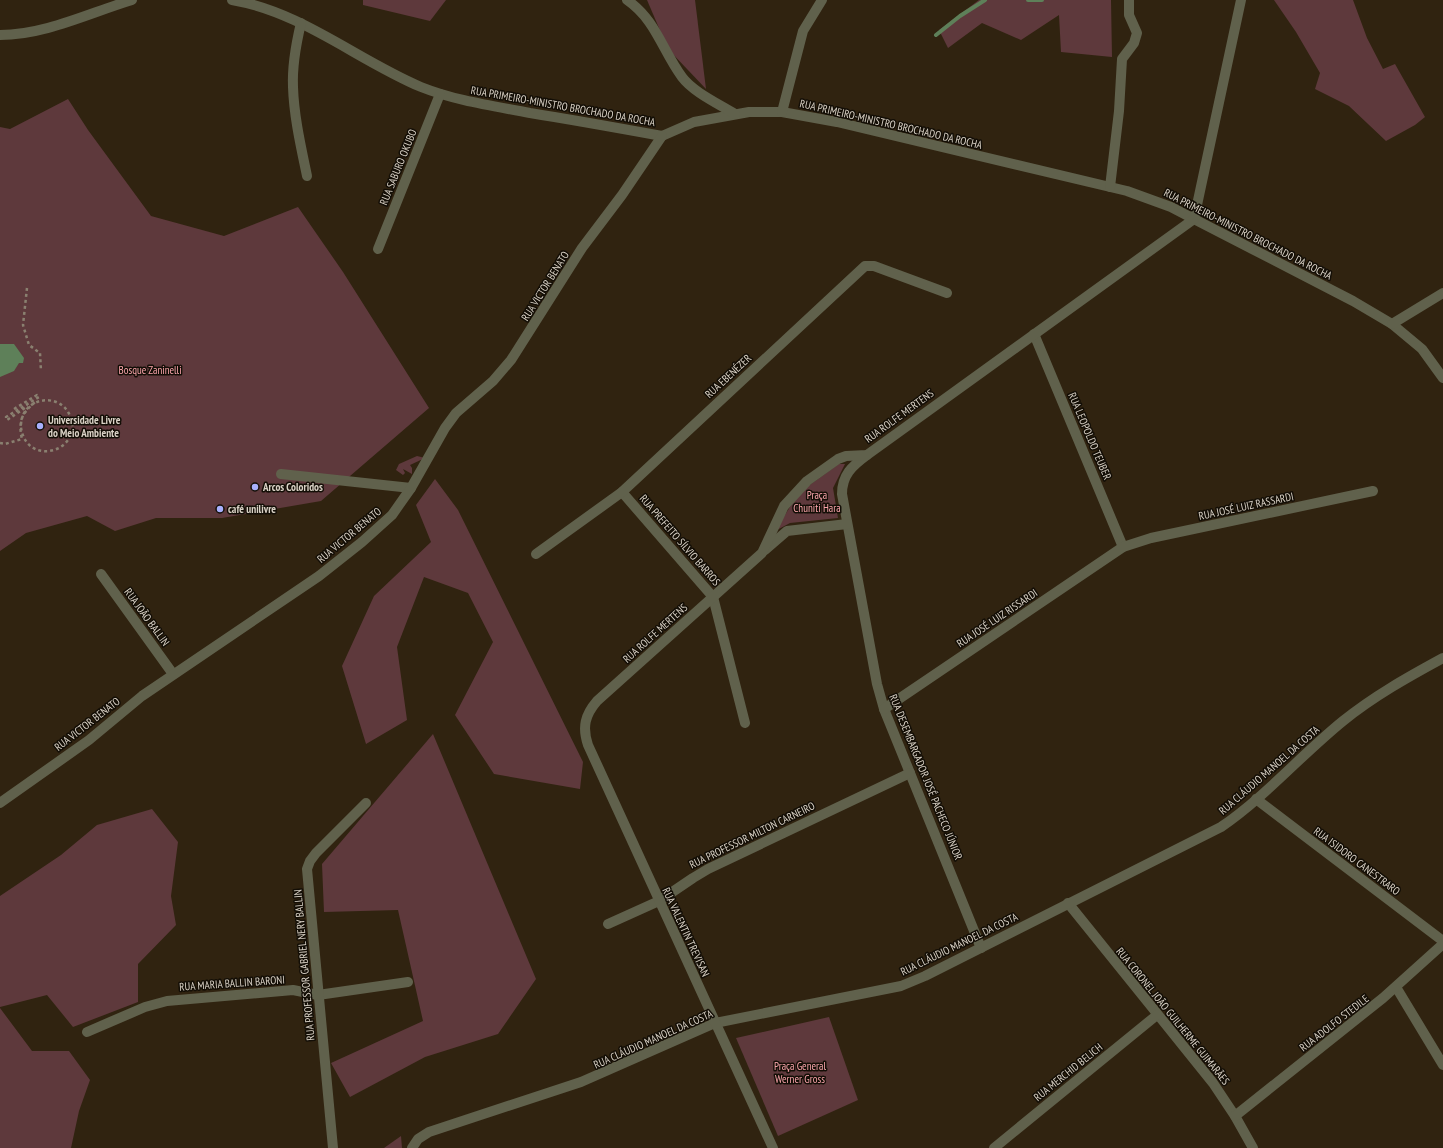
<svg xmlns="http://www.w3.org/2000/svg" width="1443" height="1148" viewBox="0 0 1443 1148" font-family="'PT Sans Narrow',sans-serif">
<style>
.green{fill:#5e393c}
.water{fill:#5e8059}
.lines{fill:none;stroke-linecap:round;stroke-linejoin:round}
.stream{stroke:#5e8059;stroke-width:4}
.path{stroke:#8a8070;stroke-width:2.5;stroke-dasharray:3 3;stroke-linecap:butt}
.minor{stroke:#60614c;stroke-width:10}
.poi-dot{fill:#a8b0fc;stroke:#130e06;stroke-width:1.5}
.labels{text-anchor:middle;stroke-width:3;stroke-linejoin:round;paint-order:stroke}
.street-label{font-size:11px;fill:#dad2c6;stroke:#130e06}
.park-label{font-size:11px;fill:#faa5ac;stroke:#130e06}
.poi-label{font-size:11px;font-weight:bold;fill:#dad2c6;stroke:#130e06;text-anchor:start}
</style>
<rect width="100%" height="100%" fill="#302310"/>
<g class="green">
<path d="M363,0H446L430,21L363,5Z"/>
<path d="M647,0H695L706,89L668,49Z"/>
<path d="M979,0H1111L1112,57L1061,52L1059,15L1021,40L982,23L948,48L939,30Z"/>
<path d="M1274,0H1353L1367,38L1383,69L1395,64L1425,117L1415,125L1386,141L1349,106L1315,89L1320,73L1296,32Z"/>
<path d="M68,99L88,130L151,216L224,236L298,207L343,272L429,408L321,501L222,518H156L115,531L87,516L26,533L0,551V127L10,129Z"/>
<path d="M417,456L425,458L410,465L412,468V474L403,469L405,473L403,475L396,470L399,464Z"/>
<path d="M839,464H845L833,488L838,518L790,523L775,531L793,502L804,489Z"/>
<path d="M435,479L458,510L583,762L580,789L494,774L455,715L493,642L468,593L424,577L397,647L407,720L366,744L342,666L374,596L431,542L416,505Z"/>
<path d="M433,734L536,979L498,1034L425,1057L350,1097L331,1063L423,1021L398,910L324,912L322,864Z"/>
<path d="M152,809L178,842L171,896L176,925L138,964V1002L73,1027L47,995L0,1007V896L61,855L97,825Z"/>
<path d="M0,1008L32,1051H69L90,1080L79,1111L71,1148H0Z"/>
<path d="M829,1017L858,1100L778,1136L736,1038Z"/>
<path d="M401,1136L402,1148H384Z"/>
</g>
<path class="water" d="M0,344H14L24,358L23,363H19L14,371L0,377Z"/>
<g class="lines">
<g class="stream">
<path d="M1028,0H1042"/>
<path d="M936,35L960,16L985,0"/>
</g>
<g class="path">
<path d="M27,288L23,325L29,345L40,353L41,371"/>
<path d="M14,409L37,395L39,397L6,417L7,420L28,406"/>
<path d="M0,443L5,444L22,439C11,396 63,388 71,419C80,452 30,465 22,432C20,427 21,418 24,414C27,409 32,405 36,401"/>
</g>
<g class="minor">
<path d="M232,0C302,12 357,60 421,87C456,101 494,106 530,113C574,120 618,128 662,136L694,122L749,112H782L837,122L1127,191L1171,207L1194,219L1353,301L1392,324L1422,349L1443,378"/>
<path d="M627,0C656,20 662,50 682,77C693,92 719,104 735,114"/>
<path d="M301,23C296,44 292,65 293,87C294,117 301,147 307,176"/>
<path d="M0,35C45,35 89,13 132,0"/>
<path d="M782,112L803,31L822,0"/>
<path d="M1110,187L1119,111L1122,59L1134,43L1137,33L1129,15V0"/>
<path d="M378,249L440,94"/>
<path d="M1392,324L1443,293"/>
<path d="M1034,334L1123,547"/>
<path d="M867,455C852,466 842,475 842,494L877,684L884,709L981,948"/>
<path d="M281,474L411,488"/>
<path d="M622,492L713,597L745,723"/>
<path d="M765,550L787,531L847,524"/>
<path d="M536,554L622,492L865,266H874L947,293"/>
<path d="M101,574L173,674"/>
<path d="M884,709L1123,547L1151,538L1373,491"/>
<path d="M1256,799L1443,941"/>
<path d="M0,803L89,740L142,696L319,576L362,542L392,515L411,488L445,428L456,413L493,381L511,360L582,248L622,195L662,136"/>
<path d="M1068,903L1213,1083L1235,1116L1253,1148"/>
<path d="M608,924L659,901L693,878L708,869L910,773"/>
<path d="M1396,987L1443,1065"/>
<path d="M87,1032L145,1007L167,1001L293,990L318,995L408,982"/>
<path d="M1235,1116L1383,998L1443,944"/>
<path d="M333,1148L307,869L310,861L316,853L366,803"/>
<path d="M412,1148L418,1139L429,1132L581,1082L715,1023L901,986L925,976L1221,827C1265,797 1301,755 1343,721C1374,696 1408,677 1443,658"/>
<path d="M773,1148L588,745C582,727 585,715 597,701L762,553L784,506L807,481L838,459L846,456L867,455L1194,219L1241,0"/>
<path d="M994,1148L1157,1015"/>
</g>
</g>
<g class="poi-dot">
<circle cx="40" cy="426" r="4"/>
<circle cx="255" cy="487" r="4"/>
<circle cx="220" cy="509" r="4"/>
</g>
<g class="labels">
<g class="street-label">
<text transform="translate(563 106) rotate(10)" y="4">RUA PRIMEIRO-MINISTRO BROCHADO DA ROCHA</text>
<text transform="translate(891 124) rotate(13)" y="4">RUA PRIMEIRO-MINISTRO BROCHADO DA ROCHA</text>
<text transform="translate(398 167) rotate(-68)" y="4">RUA SABURO OKUBO</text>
<text transform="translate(1248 234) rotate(27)" y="4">RUA PRIMEIRO-MINISTRO BROCHADO DA ROCHA</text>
<text transform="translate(545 286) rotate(-58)" y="4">RUA VICTOR BENATO</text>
<text transform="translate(728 376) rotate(-43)" y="4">RUA EBENÉZER</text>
<text transform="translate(899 416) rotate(-36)" y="4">RUA ROLFE MERTENS</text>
<text transform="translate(1090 436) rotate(67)" y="4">RUA LEOPOLDO TEUBER</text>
<text transform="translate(1246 506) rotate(-12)" y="4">RUA JOSÉ LUIZ RASSARDI</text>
<text transform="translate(349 535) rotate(-40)" y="4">RUA VICTOR BENATO</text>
<text transform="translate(680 540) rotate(49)" y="4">RUA PREFEITO SÍLVIO BARROS</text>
<text transform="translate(147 617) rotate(54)" y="4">RUA JOÃO BALLIN</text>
<text transform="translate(997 618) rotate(-34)" y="4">RUA JOSÉ LUIZ RISSARDI</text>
<text transform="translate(655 633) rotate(-42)" y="4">RUA ROLFE MERTENS</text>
<text transform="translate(87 724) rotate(-38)" y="4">RUA VICTOR BENATO</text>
<text transform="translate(1269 770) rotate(-41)" y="4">RUA CLÁUDIO MANOEL DA COSTA</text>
<text transform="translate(926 777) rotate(68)" y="4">RUA DESEMBARGADOR JOSÉ PACHECO JÚNIOR</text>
<text transform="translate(752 835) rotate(-26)" y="4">RUA PROFESSOR MILTON CARNEIRO</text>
<text transform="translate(1357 861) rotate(37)" y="4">RUA ISIDORO CANESTRARO</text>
<text transform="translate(686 932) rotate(65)" y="4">RUA VALENTIN TREVISAN</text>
<text transform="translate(959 944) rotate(-26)" y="4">RUA CLÁUDIO MANOEL DA COSTA</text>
<text transform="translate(304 965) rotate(-95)" y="4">RUA PROFESSOR GABRIEL NERY BALLIN</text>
<text transform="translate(232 983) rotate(-4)" y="4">RUA MARIA BALLIN BARONI</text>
<text transform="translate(1173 1016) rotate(51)" y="4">RUA CORONEL JOÃO GUILHERME GUIMARÃES</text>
<text transform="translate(1334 1023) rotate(-38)" y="4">RUA ADOLFO STEDILE</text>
<text transform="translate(653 1039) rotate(-24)" y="4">RUA CLÁUDIO MANOEL DA COSTA</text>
<text transform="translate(1068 1072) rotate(-39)" y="4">RUA MERCHID BELICH</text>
</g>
<g class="park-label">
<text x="150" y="374">Bosque Zaninelli</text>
<text x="817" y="499">Praça<tspan x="817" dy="13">Chuniti Hara</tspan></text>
<text x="800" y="1070">Praça General<tspan x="800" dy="13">Werner Gross</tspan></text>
</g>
<g class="poi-label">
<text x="48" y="424">Universidade Livre<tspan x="48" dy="13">do Meio Ambiente</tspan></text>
<text x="263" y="491">Arcos Coloridos</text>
<text x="228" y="513">café unilivre</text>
</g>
</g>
</svg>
